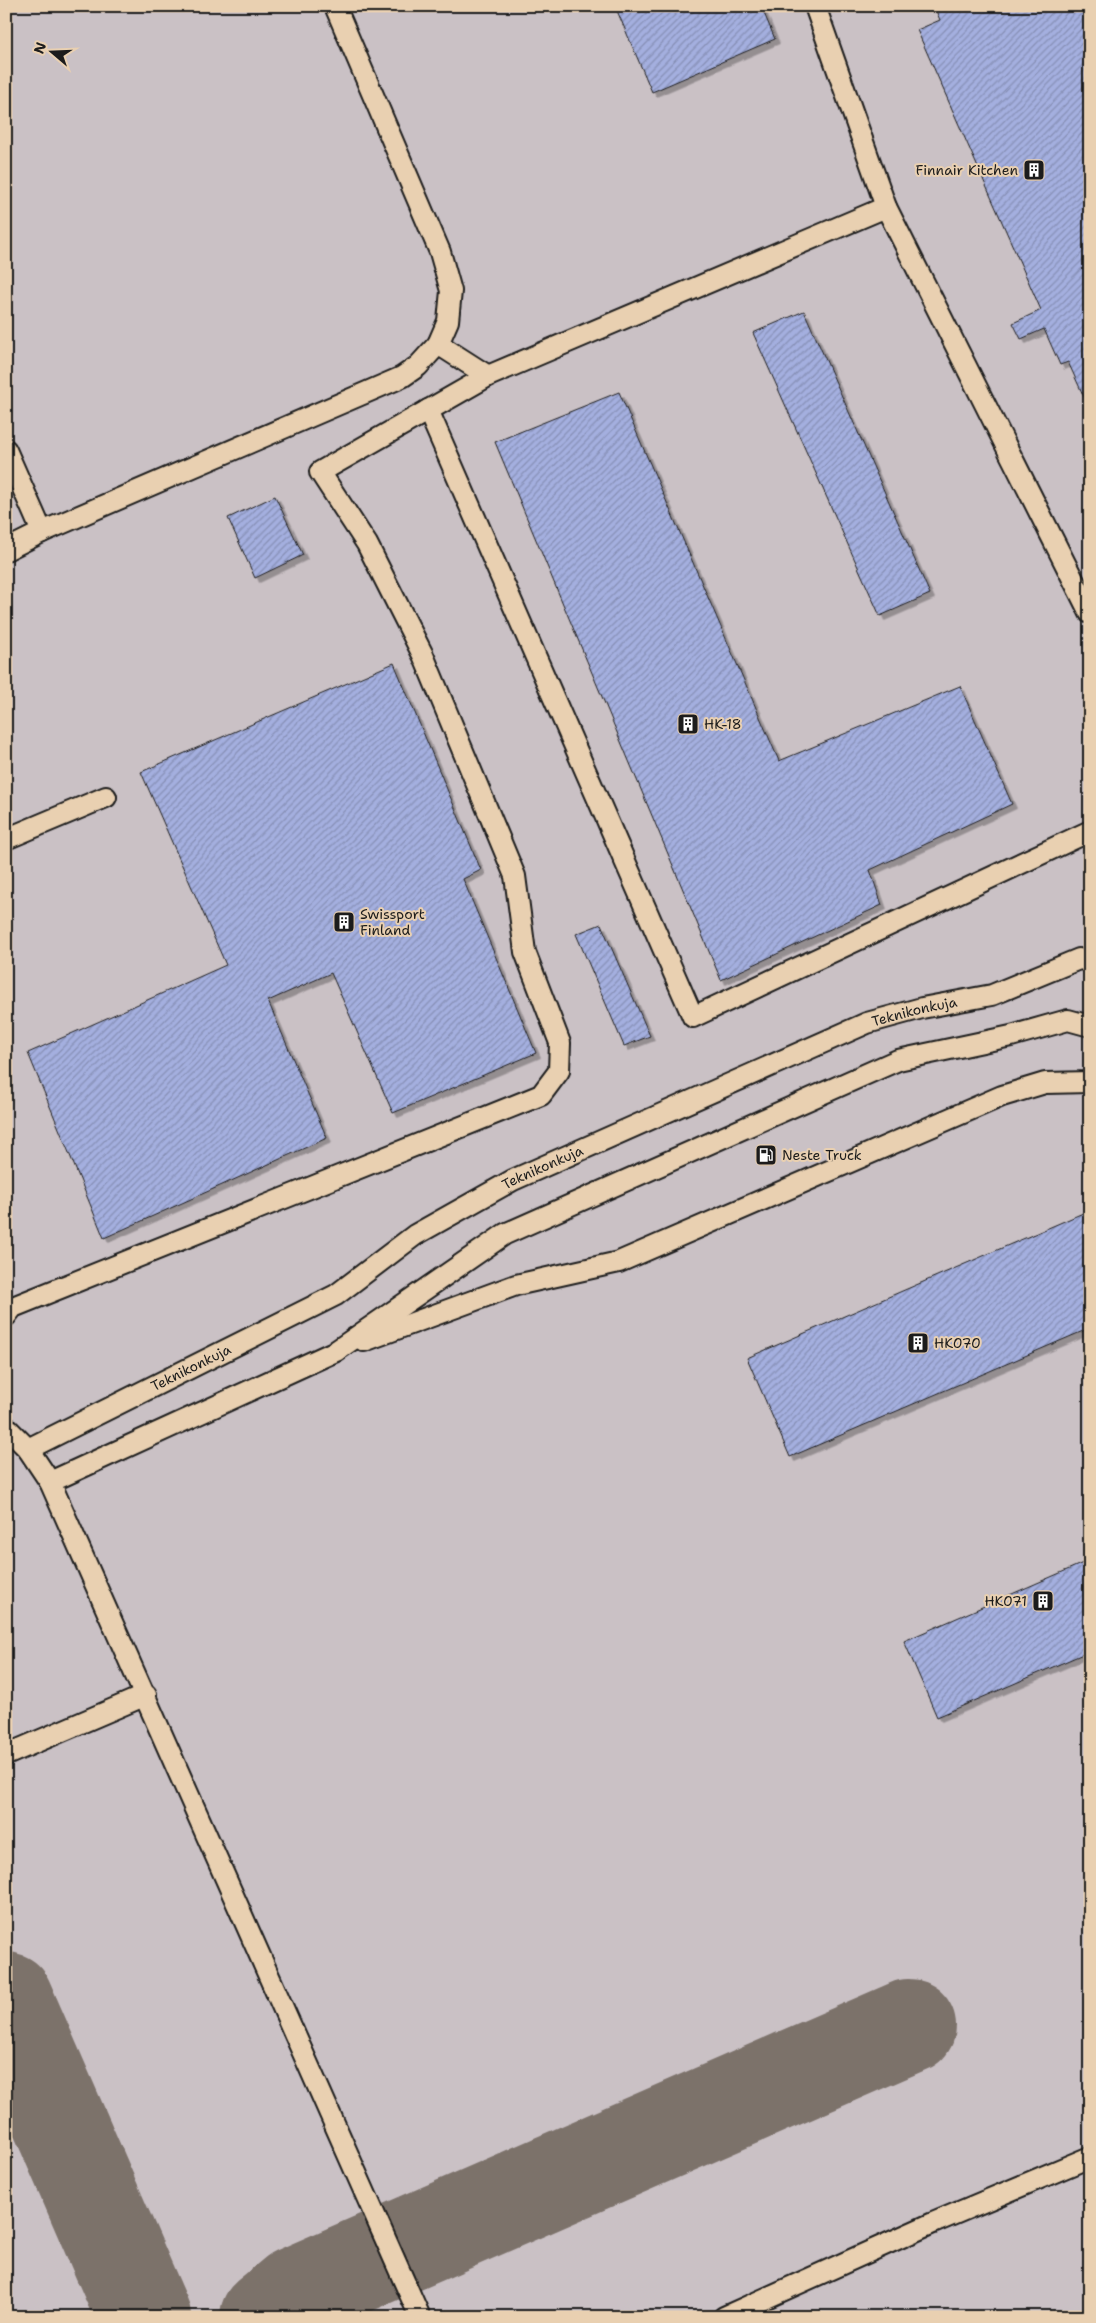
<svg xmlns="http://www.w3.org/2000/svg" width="1096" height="2323" viewBox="0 0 1096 2323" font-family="'Shantell Sans',sans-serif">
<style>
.built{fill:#cac1c5}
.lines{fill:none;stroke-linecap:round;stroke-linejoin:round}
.taxiway{stroke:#7c726b;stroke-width:94}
.building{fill:url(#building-hatch);stroke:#1c1c1c;filter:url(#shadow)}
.lane-casing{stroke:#1c1c1c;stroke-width:24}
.lane{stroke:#e9d0b1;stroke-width:20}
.labels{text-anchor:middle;stroke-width:4;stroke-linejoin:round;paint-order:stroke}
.poi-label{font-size:14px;fill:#1c1c1c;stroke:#e9d0b1;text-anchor:start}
.street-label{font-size:14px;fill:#1c1c1c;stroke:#e9d0b1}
</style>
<defs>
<pattern id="building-hatch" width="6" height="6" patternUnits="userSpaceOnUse" patternTransform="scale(1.25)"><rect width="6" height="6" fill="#a4afdf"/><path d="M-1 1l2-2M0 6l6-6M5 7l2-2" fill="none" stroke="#858eb4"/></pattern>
<filter id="shadow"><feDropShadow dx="4.5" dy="4.5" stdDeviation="0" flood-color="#0004"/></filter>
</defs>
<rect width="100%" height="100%" fill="#dbc9ba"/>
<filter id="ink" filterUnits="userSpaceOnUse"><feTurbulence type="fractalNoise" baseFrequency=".02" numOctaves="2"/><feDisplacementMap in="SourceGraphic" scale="10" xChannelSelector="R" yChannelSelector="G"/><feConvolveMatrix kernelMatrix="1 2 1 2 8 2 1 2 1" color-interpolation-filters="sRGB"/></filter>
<g filter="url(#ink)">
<rect class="built" x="6" y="6" width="1084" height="2311"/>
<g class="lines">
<g class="taxiway">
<path d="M6,1999L144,2317"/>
<path d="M267,2317L296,2293L909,2026"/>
</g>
</g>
<g class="building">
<path d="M615,6H761L775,39L652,92Z"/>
<path d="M934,6H1090V410L1068,362L1060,365L1044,329L1021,339L1013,323L1041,310L917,30L940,20Z"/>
<path d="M804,311L930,594L880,616L753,333Z"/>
<path d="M619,392L779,761L960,686L1012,804L870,870L882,905L721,980L495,442Z"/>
<path d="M275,496L303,555L255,578L228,518Z"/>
<path d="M394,663L481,870L463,879L536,1053L393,1113L331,973L268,1001L327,1138L104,1238L28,1053L226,965L141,772Z"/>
<path d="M601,924L650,1036L624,1046L576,934Z"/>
<path d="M1090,1210V1328L790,1457L747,1358Z"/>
<path d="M1090,1560V1651L937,1717L904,1641Z"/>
</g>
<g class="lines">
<g class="lane-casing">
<g id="lane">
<path d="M815,6L886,207"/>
<path d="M438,344L488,376"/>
<path d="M428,410L693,1017L1090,831"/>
<path d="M6,450L42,532"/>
<path d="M6,550L42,532L402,377L418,366L438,344L448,321L451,291L440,252L335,6"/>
<path d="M6,839L106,797"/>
<path d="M6,1316L13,1307L541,1095L559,1071L560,1043L525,952L515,876L423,655L367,544L320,472L488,376L886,207L1090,613"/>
<path d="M364,1341L516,1285L619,1262L1002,1096L1045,1083L1090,1082"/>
<path d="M6,1427L28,1449L50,1482L420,2317"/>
<path id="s1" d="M28,1449L336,1295L415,1235L513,1180L867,1023L922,1008L992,995L1079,959L1090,961"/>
<path d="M50,1482L336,1351L505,1234L898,1060L1011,1036L1068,1020L1090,1026"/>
<path d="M6,1755L146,1695"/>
<path d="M724,2317L933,2223L1090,2157"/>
</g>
</g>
<use href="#lane" class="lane"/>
</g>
</g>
<defs>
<g id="building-square" transform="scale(1.125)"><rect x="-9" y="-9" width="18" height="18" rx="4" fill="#1c1c1c" stroke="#e9d0b1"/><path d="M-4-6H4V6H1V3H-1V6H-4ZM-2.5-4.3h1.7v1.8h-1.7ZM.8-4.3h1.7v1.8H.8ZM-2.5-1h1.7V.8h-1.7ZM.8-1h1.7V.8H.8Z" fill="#fff"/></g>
<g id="fuel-square" transform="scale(1.125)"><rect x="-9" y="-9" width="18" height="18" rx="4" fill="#1c1c1c" stroke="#e9d0b1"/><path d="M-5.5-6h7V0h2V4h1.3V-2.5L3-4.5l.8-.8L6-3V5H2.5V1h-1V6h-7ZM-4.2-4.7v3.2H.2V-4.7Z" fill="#fff"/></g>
</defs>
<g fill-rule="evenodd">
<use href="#building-square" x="1034" y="170"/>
<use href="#building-square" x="688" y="724"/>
<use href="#building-square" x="344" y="922"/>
<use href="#fuel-square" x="766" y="1155"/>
<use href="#building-square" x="918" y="1343"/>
<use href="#building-square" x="1043" y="1601"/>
</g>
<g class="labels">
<g class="poi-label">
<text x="1018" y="175" text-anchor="end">Finnair Kitchen</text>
<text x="704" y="729">HK-18</text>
<text x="360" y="919">Swissport<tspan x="360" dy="16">Finland</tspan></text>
<text x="782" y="1160">Neste Truck</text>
<text x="934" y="1348">HK070</text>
<text x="1027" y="1606" text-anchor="end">HK071</text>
</g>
<g class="street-label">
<text dy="5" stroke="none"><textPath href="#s1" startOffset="992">Teknikonkuja</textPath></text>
<text dy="5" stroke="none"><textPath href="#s1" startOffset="588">Teknikonkuja</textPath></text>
<text dy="5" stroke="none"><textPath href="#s1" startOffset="182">Teknikonkuja</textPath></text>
</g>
</g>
<rect width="1096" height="2323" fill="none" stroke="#e9d0b1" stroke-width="25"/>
<rect x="12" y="12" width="1071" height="2298" fill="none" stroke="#1c1c1c" stroke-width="2" filter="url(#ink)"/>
<g transform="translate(52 52) rotate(289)" stroke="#e9d0b1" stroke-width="4" paint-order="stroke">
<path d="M0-4L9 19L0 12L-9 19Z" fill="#1c1c1c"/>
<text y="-8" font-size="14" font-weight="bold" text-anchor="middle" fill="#1c1c1c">N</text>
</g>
</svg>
